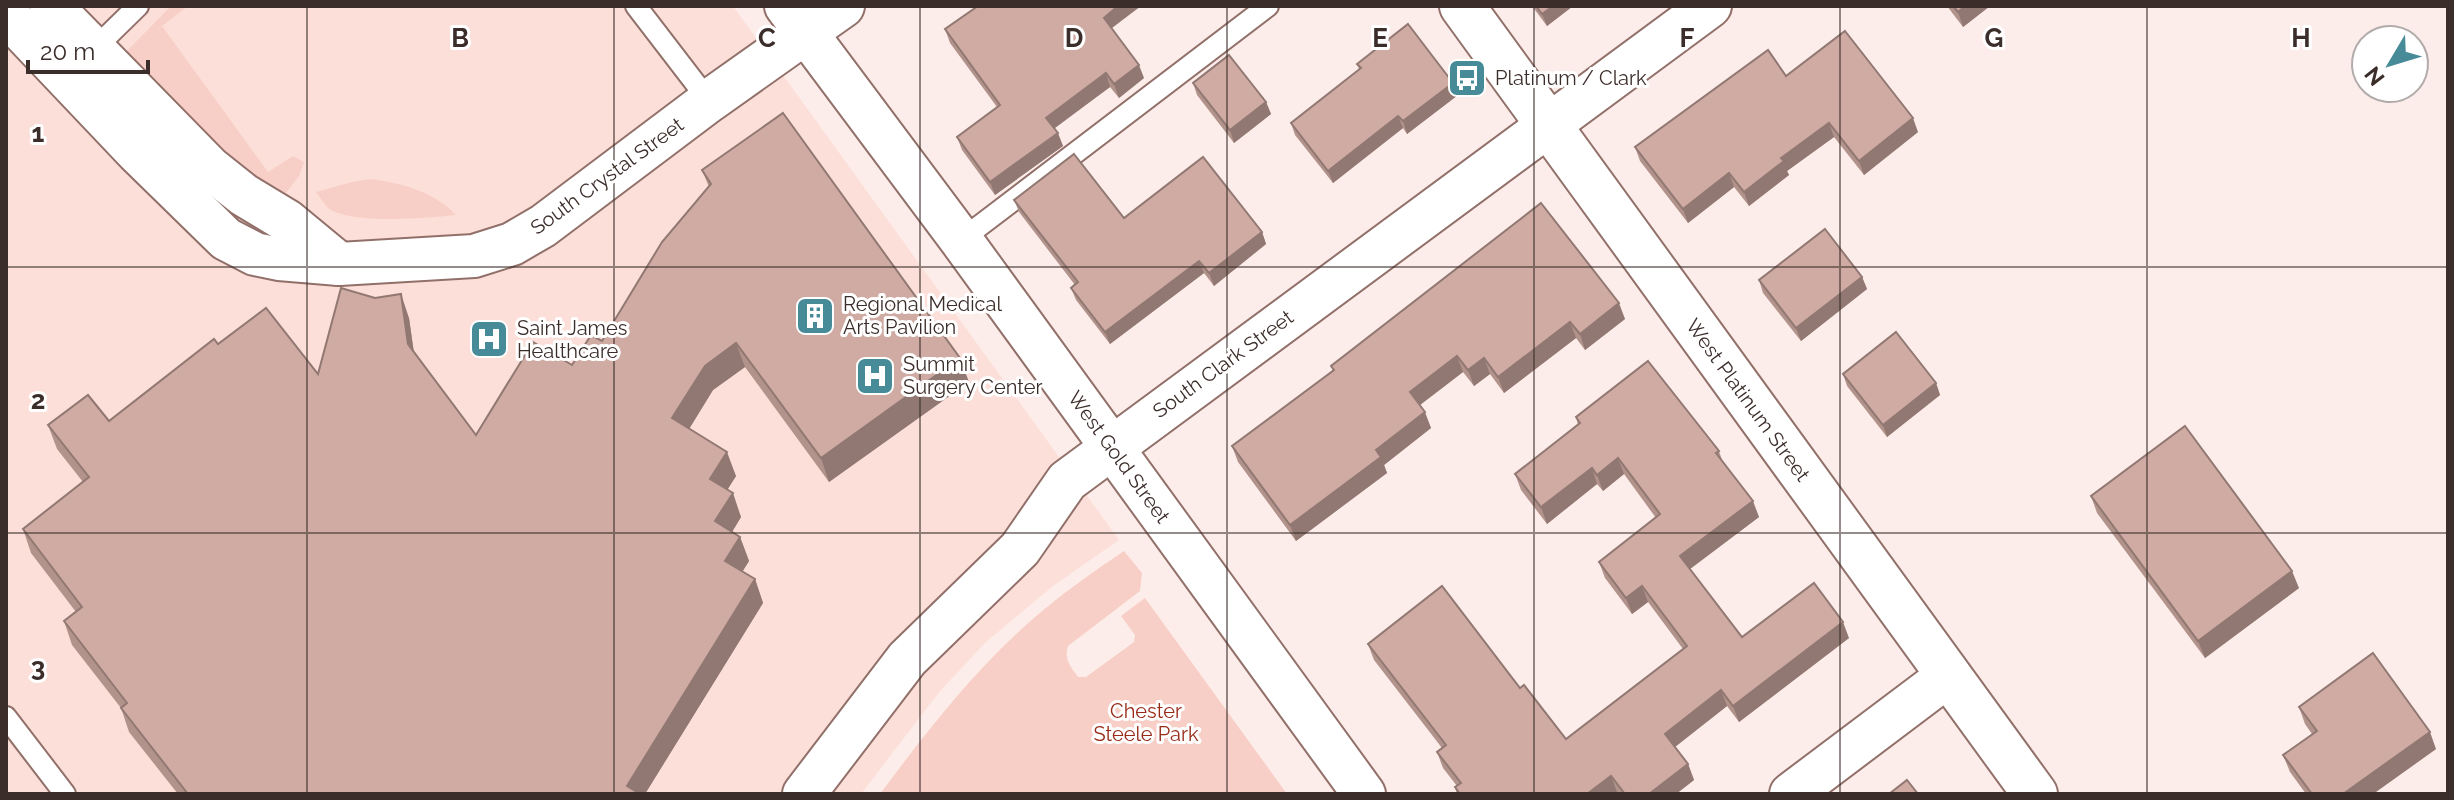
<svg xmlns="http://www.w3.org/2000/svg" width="2454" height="800" viewBox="0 0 2454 800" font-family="Raleway,sans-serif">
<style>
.built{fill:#fcdfd9}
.green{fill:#f7cfc6}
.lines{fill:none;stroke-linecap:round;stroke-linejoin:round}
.service-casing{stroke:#917069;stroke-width:24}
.minor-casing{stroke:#917069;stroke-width:46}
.tertiary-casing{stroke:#917069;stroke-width:48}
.service{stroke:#fff;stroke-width:20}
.minor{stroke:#fff;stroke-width:42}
.tertiary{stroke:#fff;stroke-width:44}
.wall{fill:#b2938c}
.shaded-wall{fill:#917872}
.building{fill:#cfaba3;stroke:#917872;stroke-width:2}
.grid{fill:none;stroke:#3b2d2a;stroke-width:2;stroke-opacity:0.55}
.labels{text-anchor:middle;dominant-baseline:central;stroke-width:6;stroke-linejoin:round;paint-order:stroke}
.poi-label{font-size:20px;fill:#3b2d2a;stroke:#fff;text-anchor:start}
.street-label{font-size:20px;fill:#3b2d2a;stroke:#fff}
.park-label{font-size:20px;fill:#982a16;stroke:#fff}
.grid-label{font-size:26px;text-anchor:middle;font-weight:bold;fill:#3b2d2a;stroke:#fff;stroke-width:6;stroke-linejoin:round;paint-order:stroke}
</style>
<rect width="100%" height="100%" fill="#fdedea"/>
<!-- built -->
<path class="built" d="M6 6H733L1119 540 1053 586 985 643 940 691 861 794H6Z"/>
<!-- green -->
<g class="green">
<path d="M171 6H188L162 26 268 172 293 156 304 162 299 176 286 193C221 162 175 103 127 51Z"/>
<path d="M371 179C401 183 435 192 456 215 427 218 352 225 328 208 324 204 320 197 316 192L352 182Z"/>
<path d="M1124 551 1142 573 1140 591 1068 646C1064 659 1070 666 1078 677H1086L1134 642 1135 635 1121 616 1145 598 1287 794H880C927 731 975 669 1035 617 1063 593 1093 572 1124 551Z"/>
</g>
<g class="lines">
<!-- service casing -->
<g class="service-casing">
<g id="service">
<path d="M636 6 709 101"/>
<path d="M91 52 138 6"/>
<path d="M961 240 1268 6"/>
<path d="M6 717 65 794"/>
</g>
</g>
<!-- minor casing -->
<g class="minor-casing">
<g id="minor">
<path d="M51 6 210 168 244 195 287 221 339 264"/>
<path d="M786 6 961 240 1364 794"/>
<path d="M6 14 137 152 226 239 255 254 279 259 339 264 474 256 512 244 543 226 709 101 843 6"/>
<path d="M804 794 907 659 1020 549 1067 481 1710 6"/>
<path d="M1791 794 1949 675"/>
</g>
</g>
<!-- tertiary casing -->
<g class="tertiary-casing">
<path id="tertiary" d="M1462 6 2035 794"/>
</g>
<!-- service -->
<use href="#service" class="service"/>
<!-- minor -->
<use href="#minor" class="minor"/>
<!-- tertiary -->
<use href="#tertiary" class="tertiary"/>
</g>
<!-- wall -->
<g class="wall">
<path d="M1532 6H1573L1547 26Z"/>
<path d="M1947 6H1990L1963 27Z"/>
<path d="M945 29 1144 78 1119 98 1110 87 1054 128 1063 146 995 195 962 150 957 137 997 107 950 43Z"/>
<path d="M1357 64 1453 83 1458 95 1407 134 1403 128 1333 183 1295 135 1291 123 1359 69Z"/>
<path d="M1786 76 1918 132 1864 175 1834 137 1787 171 1789 175 1749 206 1734 187 1688 223 1640 161 1635 147Z"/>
<path d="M1193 83 1266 102 1271 114 1234 143 1197 95Z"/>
<path d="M702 170 969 382 829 482 745 367 713 390 689 429 736 476 727 490 741 517 732 532 740 537 749 561 742 572 755 579 763 603 645 794H178L129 732 121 708 72 645 64 621 76 612 31 553 23 529 83 482 57 449 48 425 109 421 218 344 318 374 409 318 414 353 476 435 572 365 602 341 709 187Z"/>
<path d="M1014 200 1124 218 1262 232 1266 244 1214 286 1204 273 1110 344 1076 300 1071 288 1075 285 1019 212Z"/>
<path d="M1541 203 1625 319 1585 350 1576 338 1504 393 1490 374 1474 386 1463 372 1420 405 1431 428 1384 465 1387 473 1296 541 1238 462 1232 446 1333 371 1331 366Z"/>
<path d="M1862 277 1867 289 1801 341 1763 293 1759 280Z"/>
<path d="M1843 374 1936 383 1940 395 1887 437 1847 386Z"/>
<path d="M1576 417 1719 451 1723 463 1759 517 1690 569 1742 637 1849 638 1739 722 1727 706 1675 747 1688 764 1694 780 1676 794H1618L1617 792 1614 794H1457L1455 787 1457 786 1443 768 1437 752 1442 748 1374 660 1368 644 1520 688 1566 739 1683 649 1648 602 1632 614 1605 578 1599 562 1656 518 1624 474 1603 491 1597 484 1547 524 1521 490 1515 474 1578 425Z"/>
<path d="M2091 496 2299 588 2205 658 2097 513Z"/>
<path d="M2299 707 2436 749 2373 794H2306L2290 772 2283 755 2312 734 2305 724Z"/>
</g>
<!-- shaded-wall -->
<g class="shaded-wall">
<path d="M1118 6H1141L1108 31 1104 18Z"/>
<path d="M1553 6H1573L1547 26 1542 14Z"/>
<path d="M1965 6H1990L1963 27 1958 12Z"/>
<path d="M1139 65 1144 78 1119 98 1114 84Z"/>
<path d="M1106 73 1110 87 1051 131 1046 118Z"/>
<path d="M1453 83 1458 95 1407 134 1403 121Z"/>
<path d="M1266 102 1271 114 1234 143 1230 130Z"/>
<path d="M1398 116 1403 128 1333 183 1328 171Z"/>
<path d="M1913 118 1918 132 1864 175 1859 161Z"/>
<path d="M1829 123 1834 137 1787 171 1789 175 1749 206 1744 192 1781 158Z"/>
<path d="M1058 133 1063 146 995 195 990 182Z"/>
<path d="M1729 173 1734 187 1688 223 1683 209Z"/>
<path d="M1262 232 1266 244 1214 286 1209 273Z"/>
<path d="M1199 261 1204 273 1110 344 1105 332Z"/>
<path d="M1862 277 1867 289 1801 341 1796 328Z"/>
<path d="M401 294 409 318 416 368 408 344Z"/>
<path d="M1619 303 1625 319 1585 350 1580 334Z"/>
<path d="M1570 322 1576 338 1504 393 1498 377Z"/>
<path d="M736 343 745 367 713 390 681 442 672 418 705 366Z"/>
<path d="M1457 356 1463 372 1416 408 1410 392Z"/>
<path d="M960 358 969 382 829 482 821 458Z"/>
<path d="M1484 358 1490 374 1474 386 1468 370Z"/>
<path d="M1936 383 1940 395 1887 437 1883 425Z"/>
<path d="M1425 412 1431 428 1384 465 1387 473 1296 541 1290 525 1376 450Z"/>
<path d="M727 452 736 476 719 503 710 479Z"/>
<path d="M1618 458 1624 474 1603 491 1597 475Z"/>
<path d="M1592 468 1597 484 1547 524 1541 507Z"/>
<path d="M733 493 741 517 724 545 715 521Z"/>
<path d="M1753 501 1759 517 1686 572 1680 556Z"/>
<path d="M740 537 749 561 734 585 725 561Z"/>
<path d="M2292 571 2299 588 2205 658 2198 641Z"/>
<path d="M755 579 763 603 645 794H630L627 786Z"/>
<path d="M1642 586 1648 602 1632 614 1626 598Z"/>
<path d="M1843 622 1849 638 1739 722 1733 706Z"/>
<path d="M1721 690 1727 706 1671 750 1665 734Z"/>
<path d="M2430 732 2436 749 2373 794H2343Z"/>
<path d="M1688 764 1694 780 1676 794H1649Z"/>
<path d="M1611 776 1617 792 1614 794H1587Z"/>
</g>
<!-- building -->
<g class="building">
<path d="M978 6H1118L1104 18 1139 65 1114 84 1106 73 1046 118 1058 133 990 182 957 137 1000 105 945 29Z"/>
<path d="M1536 6H1553L1542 14Z"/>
<path d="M1953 6H1965L1958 12Z"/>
<path d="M1408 24 1453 83 1403 121 1398 116 1328 171 1291 123 1361 68 1357 64Z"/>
<path d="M1845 31 1913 118 1859 161 1829 123 1781 158 1784 161 1744 192 1729 173 1683 209 1635 147 1768 50 1786 76Z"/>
<path d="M1229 55 1266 102 1230 130 1193 83Z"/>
<path d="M783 113 960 358 821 458 736 343 705 366 672 418 727 452 710 479 733 493 715 521 740 537 725 561 755 579 627 786 640 794H188L121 708 127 703 64 621 82 607 23 529 89 477 48 425 88 395 109 421 214 339 218 344 266 308 318 374 341 288 375 298 401 294 408 344 476 435 533 342 572 365 591 335 602 341 662 242 711 184 702 170Z"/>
<path d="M1074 154 1124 218 1203 157 1262 232 1209 273 1199 261 1105 332 1071 288 1078 282 1014 200Z"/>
<path d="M1541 203 1619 303 1580 334 1570 322 1498 377 1484 358 1468 370 1457 356 1410 392 1425 412 1376 450 1381 457 1290 525 1232 446 1334 370 1331 366Z"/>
<path d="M1825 229 1862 277 1796 328 1759 280Z"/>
<path d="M1896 332 1936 383 1883 425 1843 374Z"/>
<path d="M1648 361 1719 451 1716 453 1753 501 1680 556 1742 637 1814 583 1843 622 1733 706 1721 690 1665 734 1688 764 1649 794H1625L1611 776 1587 794H1460L1455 787 1461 783 1437 752 1446 745 1368 644 1442 586 1520 688 1524 685 1566 739 1687 646 1642 586 1626 598 1599 562 1660 514 1618 458 1597 475 1592 468 1541 507 1515 474 1580 423 1576 417Z"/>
<path d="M2185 426 2292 571 2198 641 2091 496Z"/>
<path d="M2373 653 2430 732 2343 794H2312L2283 755 2317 731 2299 707Z"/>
<path d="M1907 780 1918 794H1889Z"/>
</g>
<!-- grid -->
<path class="grid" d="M307 6V794M614 6V794M920 6V794M1227 6V794M1534 6V794M1840 6V794M2147 6V794M6 267H2448M6 533H2448"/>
<!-- icons -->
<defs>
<g id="bus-square" transform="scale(2)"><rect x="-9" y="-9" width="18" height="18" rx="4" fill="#478b99" stroke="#fff"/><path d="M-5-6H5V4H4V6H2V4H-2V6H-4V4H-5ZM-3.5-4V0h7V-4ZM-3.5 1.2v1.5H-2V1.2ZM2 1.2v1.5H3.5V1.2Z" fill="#fff"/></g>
<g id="building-square" transform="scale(2)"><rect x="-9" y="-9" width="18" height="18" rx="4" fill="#478b99" stroke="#fff"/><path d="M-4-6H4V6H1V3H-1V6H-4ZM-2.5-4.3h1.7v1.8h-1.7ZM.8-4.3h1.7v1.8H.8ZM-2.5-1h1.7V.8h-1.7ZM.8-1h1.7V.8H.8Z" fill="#fff"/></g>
<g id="hospital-square" transform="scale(2)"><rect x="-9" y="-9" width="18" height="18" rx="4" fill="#478b99" stroke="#fff"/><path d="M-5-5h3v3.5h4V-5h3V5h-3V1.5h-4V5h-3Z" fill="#fff"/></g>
</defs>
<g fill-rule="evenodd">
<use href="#bus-square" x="1467" y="78"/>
<use href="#building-square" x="815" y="316"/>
<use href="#hospital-square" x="489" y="339"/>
<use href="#hospital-square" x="875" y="376"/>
</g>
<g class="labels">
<!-- poi labels -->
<g class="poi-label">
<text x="1495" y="78">Platinum / Clark</text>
<text x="843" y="304">Regional Medical<tspan x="843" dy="23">Arts Pavilion</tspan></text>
<text x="517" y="328">Saint James<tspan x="517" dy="23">Healthcare</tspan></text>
<text x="903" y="364">Summit<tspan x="903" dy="23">Surgery Center</tspan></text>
</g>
<!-- street labels -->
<g class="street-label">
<text transform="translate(607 176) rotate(-36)">South Crystal Street</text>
<text transform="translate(1223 364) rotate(-36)">South Clark Street</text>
<text transform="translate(1748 400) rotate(54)">West Platinum Street</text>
<text transform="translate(1119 457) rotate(54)">West Gold Street</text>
</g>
<!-- park labels -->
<g class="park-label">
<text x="1146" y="711">Chester<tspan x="1146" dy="23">Steele Park</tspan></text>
</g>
</g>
<g class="grid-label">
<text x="460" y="47">B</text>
<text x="767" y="47">C</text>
<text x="1074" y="47">D</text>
<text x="1380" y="47">E</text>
<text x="1687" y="47">F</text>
<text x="1994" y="47">G</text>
<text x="2301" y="47">H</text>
<text x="38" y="142">1</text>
<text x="38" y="409">2</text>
<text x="38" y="676">3</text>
</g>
<!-- border -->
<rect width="2454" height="800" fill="none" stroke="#3b2d2a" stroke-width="16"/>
<!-- north arrow -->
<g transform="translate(2390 64) rotate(232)"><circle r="38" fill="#ffffff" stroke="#b1abaa" stroke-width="2"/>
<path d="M0-6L14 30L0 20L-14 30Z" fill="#478b99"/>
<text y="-12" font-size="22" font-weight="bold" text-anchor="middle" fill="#3b2d2a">N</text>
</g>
<!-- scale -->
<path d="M28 60v12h120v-12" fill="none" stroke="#3b2d2a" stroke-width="4"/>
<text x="40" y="60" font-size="24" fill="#3b2d2a" stroke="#ffffff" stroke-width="6" paint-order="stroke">20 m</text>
</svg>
